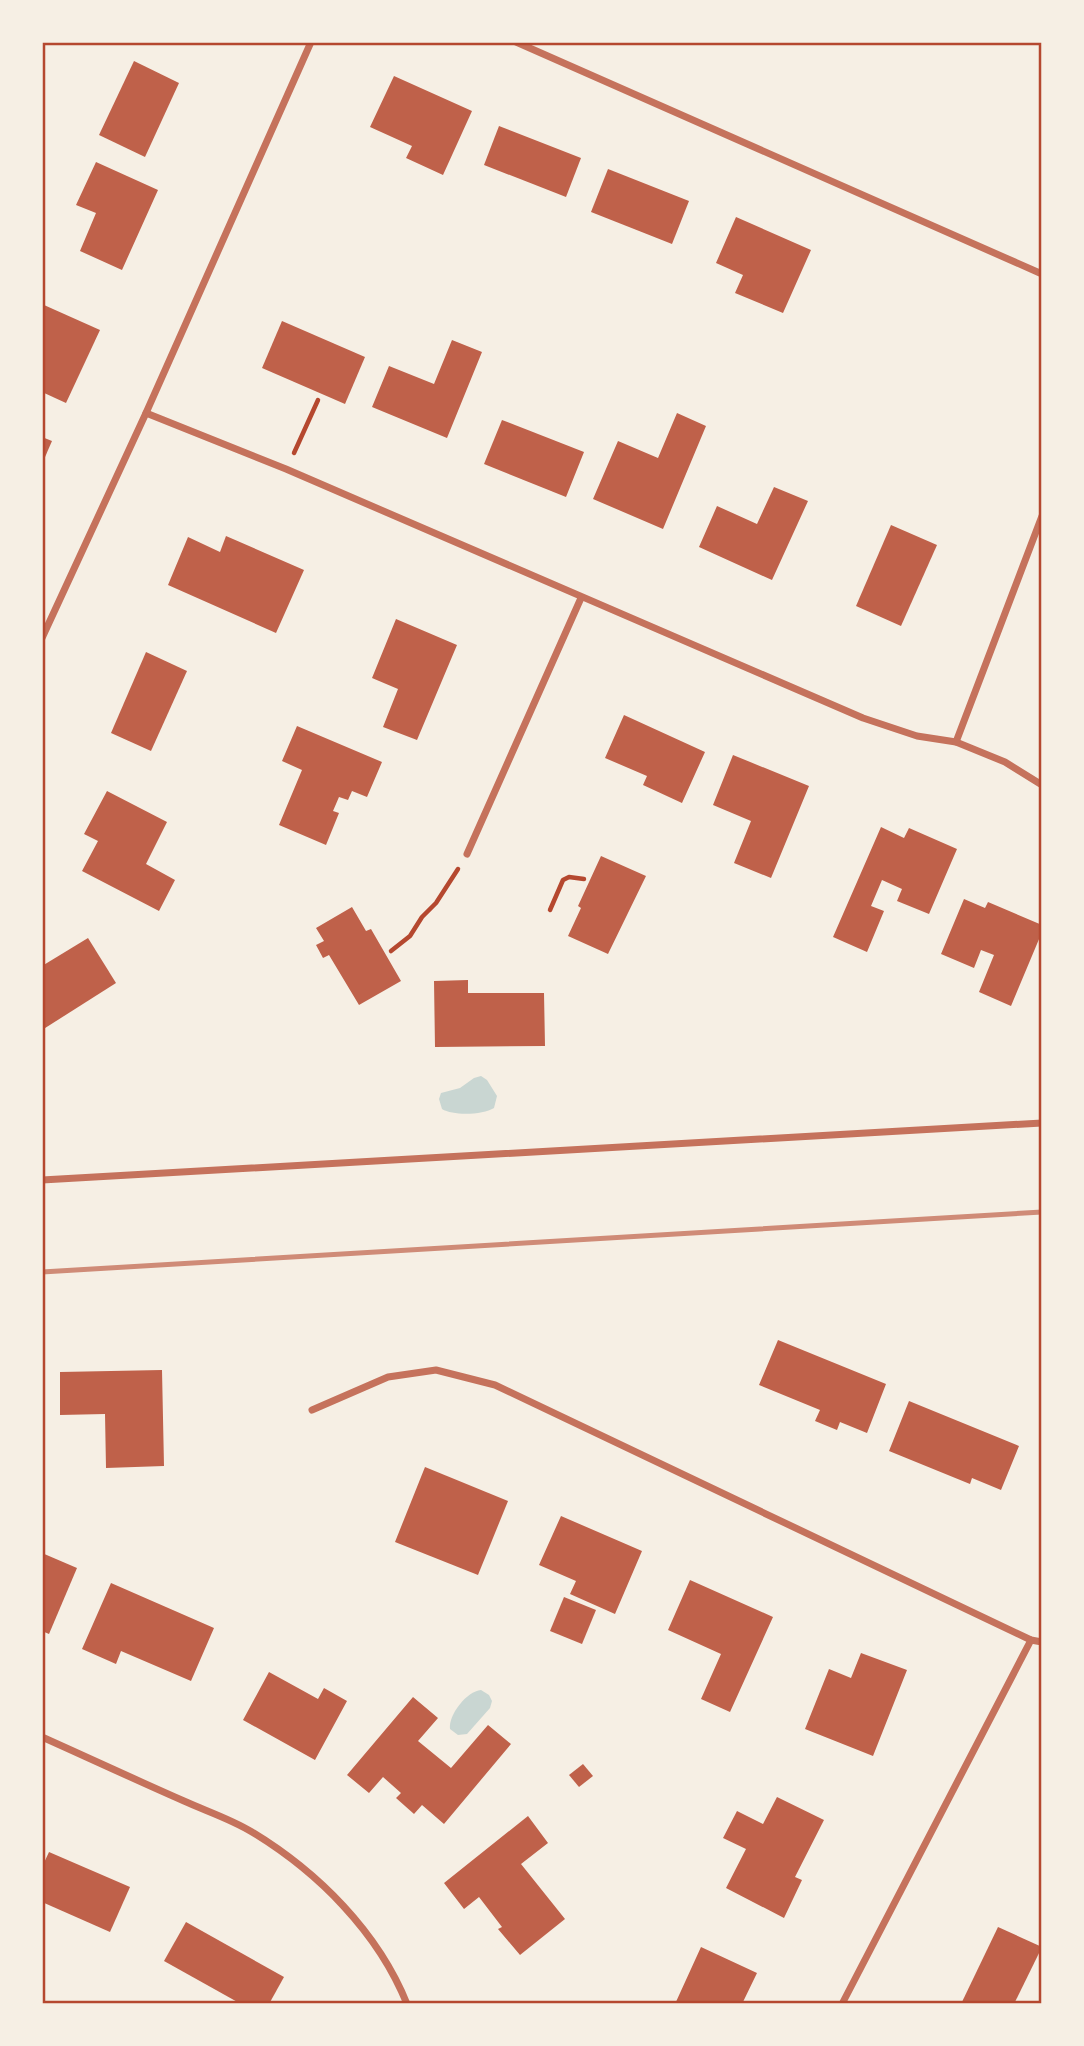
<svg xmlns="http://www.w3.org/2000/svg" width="1084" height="2046" viewBox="0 0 1084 2046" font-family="'Zilla Slab',serif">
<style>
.water{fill:#c9d6d2}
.building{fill:#bf614a}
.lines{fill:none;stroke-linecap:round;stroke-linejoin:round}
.path{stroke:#b5482f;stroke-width:4.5}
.minor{stroke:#c5725c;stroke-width:7}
.rail{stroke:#cf8b77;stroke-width:5}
.neatline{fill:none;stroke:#b5482f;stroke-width:2.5}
</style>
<rect width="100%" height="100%" fill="#f6efe4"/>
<!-- water -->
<g class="water">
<path d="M481 1076 487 1080 497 1096 494 1108C483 1115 453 1116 442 1109L439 1099 441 1093 460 1088 474 1078Z"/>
<path d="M481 1690 489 1695 492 1701 490 1708 467 1734 458 1735 450 1729C448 1715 467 1691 481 1690Z"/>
</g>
<!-- building -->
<g class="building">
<path d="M134 61 179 83 145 157 99 135Z"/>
<path d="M394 76 472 111 443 175 406 158 412 146 370 127Z"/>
<path d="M499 126 581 158 566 197 484 165Z"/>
<path d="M96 162 158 190 122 270 80 251 96 213 76 205Z"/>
<path d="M608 169 689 201 672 244 591 212Z"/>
<path d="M736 217 811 250 783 313 735 293 743 275 716 263Z"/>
<path d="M44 305 100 330 66 403 42 392V309Z"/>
<path d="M282 321 365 357 345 404 262 368Z"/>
<path d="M452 340 482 352 447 438 372 407 389 366 434 384Z"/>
<path d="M677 413 706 426 663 529 593 499 618 441 658 458Z"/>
<path d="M502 420 584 452 566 497 484 464Z"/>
<path d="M42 437 52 441 42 464Z"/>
<path d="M774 487 808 501 772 580 699 547 717 506 757 524Z"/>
<path d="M891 525 937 545 901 626 856 606Z"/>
<path d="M226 536 304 570 276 633 168 585 188 537 220 552Z"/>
<path d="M396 619 457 645 417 740 383 727 398 689 372 678Z"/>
<path d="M146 652 187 671 151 751 111 733Z"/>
<path d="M624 715 705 752 682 803 643 785 647 776 605 758Z"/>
<path d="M297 726 382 762 367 797 352 791 348 800 339 797 333 811 339 813 326 845 279 825 302 770 282 761Z"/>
<path d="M733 755 809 786 771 878 734 863 751 821 713 805Z"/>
<path d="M107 791 167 822 146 864 175 880 159 911 82 871 98 841 84 834Z"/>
<path d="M881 827 904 838 909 828 957 849 929 914 897 901 902 889 882 880 871 906 884 911 867 952 833 937Z"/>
<path d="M601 856 646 876 608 954 568 936 581 908 578 906Z"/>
<path d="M964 899 985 908 988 902 1042 925V932L1011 1006 979 992 994 955 981 950 974 968 941 954Z"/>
<path d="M352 907 366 931 371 929 401 981 359 1005 329 955 323 958 316 945 324 941 316 928Z"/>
<path d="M88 938 116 983 42 1030V966Z"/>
<path d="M468 980V993H544L545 1046 435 1047 434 981Z"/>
<path d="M778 1340 886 1384 867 1433 840 1422 837 1430 815 1421 820 1410 759 1385Z"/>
<path d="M162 1370 164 1466 106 1468 105 1414 60 1415V1372Z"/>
<path d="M909 1401 1019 1446 1001 1490 972 1478 970 1484 889 1451Z"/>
<path d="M425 1467 508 1501 478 1575 395 1542Z"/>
<path d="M561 1516 642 1551 615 1614 570 1594 576 1581 539 1565Z"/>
<path d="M42 1553 77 1568 49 1634 42 1631Z"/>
<path d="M690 1580 773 1617 730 1712 701 1699 721 1654 668 1630Z"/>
<path d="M111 1583 214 1628 191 1681 121 1651 116 1664 82 1649Z"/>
<path d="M564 1597 596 1610 582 1644 550 1631Z"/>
<path d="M861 1653 907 1670 873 1756 805 1729 829 1669 851 1678Z"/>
<path d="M269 1672 318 1699 324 1688 347 1701 315 1760 243 1720Z"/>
<path d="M413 1697 438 1718 418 1741 451 1768 488 1725 511 1744 444 1824 422 1805 414 1814 396 1798 401 1793 383 1777 369 1793 347 1775Z"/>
<path d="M583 1764 593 1776 579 1787 569 1775Z"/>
<path d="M777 1797 824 1820 795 1877 802 1880 784 1918 726 1888 746 1849 723 1838 737 1811 763 1824Z"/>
<path d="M528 1816 548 1843 521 1864 565 1919 520 1955 498 1929 502 1927 479 1897 464 1909 444 1883Z"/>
<path d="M49 1852 130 1887 110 1932 42 1902V1867Z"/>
<path d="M186 1922 284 1977 269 2004H241L164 1961Z"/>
<path d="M998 1927 1042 1947 1014 2004H961Z"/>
<path d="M701 1947 757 1973 742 2004 729 2001 727 2004H675Z"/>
</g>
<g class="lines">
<!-- path -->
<g class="path">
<path d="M294 453 318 400"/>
<path d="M550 910 563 880 569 877 584 879"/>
<path d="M391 951 410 936 422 917 436 903 458 869"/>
</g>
<!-- minor -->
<g class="minor">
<path d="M516 42 1042 274"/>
<path d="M146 413 286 469 863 718 917 736 956 742 1005 762 1042 785"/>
<path d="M42 638 146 413 311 42"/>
<path d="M956 742 1042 516"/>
<path d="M467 854 581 598"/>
<path d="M42 1180 1042 1123"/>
<path d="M312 1410 388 1377 436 1370 495 1385 1031 1640 1042 1642"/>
<path d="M42 1737C89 1758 136 1780 184 1801 206 1811 231 1819 252 1832 318 1872 378 1932 407 2004"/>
<path d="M842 2004 1031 1640"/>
</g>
<!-- rail -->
<path class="rail" d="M42 1272 1042 1212"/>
</g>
<!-- border -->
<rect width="1084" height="2046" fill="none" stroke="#f6efe4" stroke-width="88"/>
<rect x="44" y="44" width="996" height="1958" class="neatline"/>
</svg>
